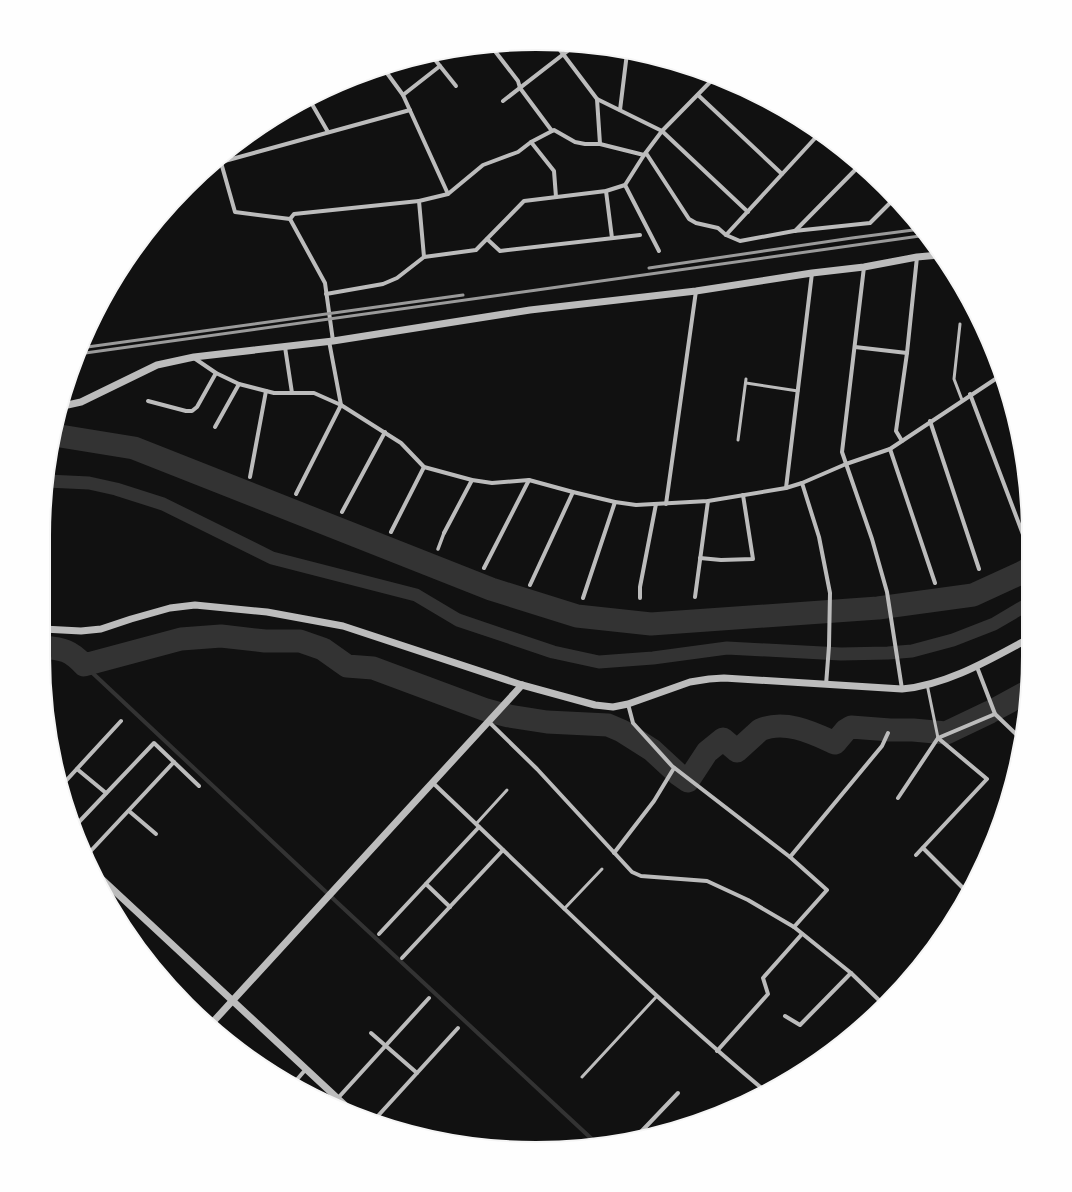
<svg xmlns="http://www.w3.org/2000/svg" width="1072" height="1192" viewBox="0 0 1072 1192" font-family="'Sofia Sans Condensed',sans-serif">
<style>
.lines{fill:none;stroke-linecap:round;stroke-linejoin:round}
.stream{stroke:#333;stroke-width:4}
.canal{stroke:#333;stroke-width:13}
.river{stroke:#333;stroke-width:23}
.service{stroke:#bcbcbc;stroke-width:3}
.pedestrian{stroke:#bcbcbc;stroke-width:3.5}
.minor{stroke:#bcbcbc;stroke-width:4}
.tertiary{stroke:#bcbcbc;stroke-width:7}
.rail{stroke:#9a9a9a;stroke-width:3}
.rim{fill:none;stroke:#f5f5f5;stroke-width:2}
</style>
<rect width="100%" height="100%" fill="#111"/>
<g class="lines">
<!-- stream -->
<path class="stream" d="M84 665 341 906 594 1141"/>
<!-- canal -->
<path class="canal" d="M47 481 89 483 116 489 163 504 272 558 416 595 458 620 553 652 599 662 653 658 727 648 841 654 888 653 912 651 953 640 994 624 1028 604"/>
<!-- river -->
<g class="river">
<path d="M54 435 134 448 491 589 577 616 651 624 878 608 973 595 1023 572 1028 569"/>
<path d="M43 647C63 649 70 650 84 665L181 639 221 636 265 641H300L323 649 347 666 373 668 486 710 509 716 547 722 608 725 622 731 652 750 678 774 688 781 707 752 723 739 737 751 760 730C785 719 813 733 835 743L846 730 851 727 890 730H913L946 733 990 712 1027 692"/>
</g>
<!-- service -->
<g class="service">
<path d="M960 324 954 379 962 400"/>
<path d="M746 383 798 391"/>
<path d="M738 440 746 379"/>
<path d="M927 684 938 738"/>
<path d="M476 824 507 790"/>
<path d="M564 909 602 869"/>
<path d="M582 1077 657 996"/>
</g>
<!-- pedestrian -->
<path class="pedestrian" d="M438 549 444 533"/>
<!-- minor -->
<g class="minor">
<path d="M491 46 518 81 520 88 552 131"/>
<path d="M557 46 597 99 662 131 748 212"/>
<path d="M432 56 456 86"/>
<path d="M384 69 403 95 448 194"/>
<path d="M403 95 440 66"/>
<path d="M698 95 782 174"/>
<path d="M309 99 328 132"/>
<path d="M597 99 600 144"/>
<path d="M503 101 574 46"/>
<path d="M620 110 627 53"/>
<path d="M531 142 554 171 556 197"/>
<path d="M646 153 689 219 696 223 718 228 726 235 740 241 794 231 870 223 893 200"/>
<path d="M220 159 235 212 290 219 325 283 333 341"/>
<path d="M221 162 410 110"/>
<path d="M625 185 659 251"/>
<path d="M606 191 612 238"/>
<path d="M290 219 294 214 419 201"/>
<path d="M795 231 860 165"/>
<path d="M726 235 818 135"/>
<path d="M487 239 500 251 640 235"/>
<path d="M424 257 419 201 448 194 483 165 518 152 531 142 554 130 575 142 585 144H600L644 155"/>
<path d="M864 267 842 452 872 539 887 592 902 689"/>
<path d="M326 294 383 284 397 278 424 257 476 250 524 201 606 191 625 185 644 155 662 131 714 78"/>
<path d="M285 347 292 393"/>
<path d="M855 347 907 353"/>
<path d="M194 358 216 373 239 384 274 393H314L341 405 401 443 424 467 472 480 492 483 529 480 573 492 615 502 636 505 708 501 786 488 802 483 846 464 890 449 1000 376"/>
<path d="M970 394 1027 545"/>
<path d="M148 401 186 411H192L197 407 216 373"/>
<path d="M930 421 979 569"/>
<path d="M215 427 239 384"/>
<path d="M902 441 896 431 907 353 917 257"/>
<path d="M890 449 935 583"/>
<path d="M250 477 266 391"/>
<path d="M802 483 819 537 830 593 829 646 826 685"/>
<path d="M786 488 812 273"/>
<path d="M296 494 341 405 329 341"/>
<path d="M666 504 696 291"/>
<path d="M342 512 385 432"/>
<path d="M391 532 424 467"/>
<path d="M444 533 472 480"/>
<path d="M700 558 721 560 753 559 743 495"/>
<path d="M484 568 529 480"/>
<path d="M530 585 573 492"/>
<path d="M695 597 708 501"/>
<path d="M583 598 615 502"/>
<path d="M640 598V587L656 504"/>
<path d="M977 667 995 714 1020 738"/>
<path d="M628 704 633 723 672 766 790 857 827 890 794 927"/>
<path d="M488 721 537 769 632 872 641 876 707 881 748 900 794 927 851 973 883 1004"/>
<path d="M77 769 106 793"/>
<path d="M433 783C543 887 649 994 765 1091"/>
<path d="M63 784 121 721"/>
<path d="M898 798 938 738 995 714"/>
<path d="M129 811 156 834"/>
<path d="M77 824 154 743 199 786"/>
<path d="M923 848 967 892"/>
<path d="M614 853 654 801 674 768"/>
<path d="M87 855 174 762"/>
<path d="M916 855 987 779 938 738"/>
<path d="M790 857 882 746 888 733"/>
<path d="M426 884 450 907"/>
<path d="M379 934 479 827"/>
<path d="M402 958 503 850"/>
<path d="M785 1016 800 1025 851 973"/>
<path d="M371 1033 417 1073"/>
<path d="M717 1051 768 994 763 978 802 934"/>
<path d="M294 1083 306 1069"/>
<path d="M338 1098 429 998"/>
<path d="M376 1118 458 1028"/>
<path d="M637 1136 678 1093"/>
</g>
<!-- tertiary -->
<g class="tertiary">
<path d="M63 406 81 402 157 365 194 357 333 341 530 310 696 291 812 273 864 267 917 257 939 255"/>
<path d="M43 629 81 631 101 629 131 619 170 608 195 605 267 612 343 626 522 685 595 705 613 707 628 704 690 682 709 679 724 678 902 689C947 685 989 660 1028 639"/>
<path d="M92 870 349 1109"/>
<path d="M212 1023 522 685"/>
</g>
<!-- rail -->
<g class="rail">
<path d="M649 268 852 238 921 229"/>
<path d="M80 348 463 295"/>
<path d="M78 354C361 317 644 273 927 235"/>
</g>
</g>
<!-- crop -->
<path d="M0 0H1072V1192H0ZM536 50H536A486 486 0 0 1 1022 536V656A486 486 0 0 1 536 1142H536A486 486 0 0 1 50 656V536A486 486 0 0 1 536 50Z" fill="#fefefe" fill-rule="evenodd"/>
<path class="rim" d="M536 50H536A486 486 0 0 1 1022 536V656A486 486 0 0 1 536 1142H536A486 486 0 0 1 50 656V536A486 486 0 0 1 536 50Z"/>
</svg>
